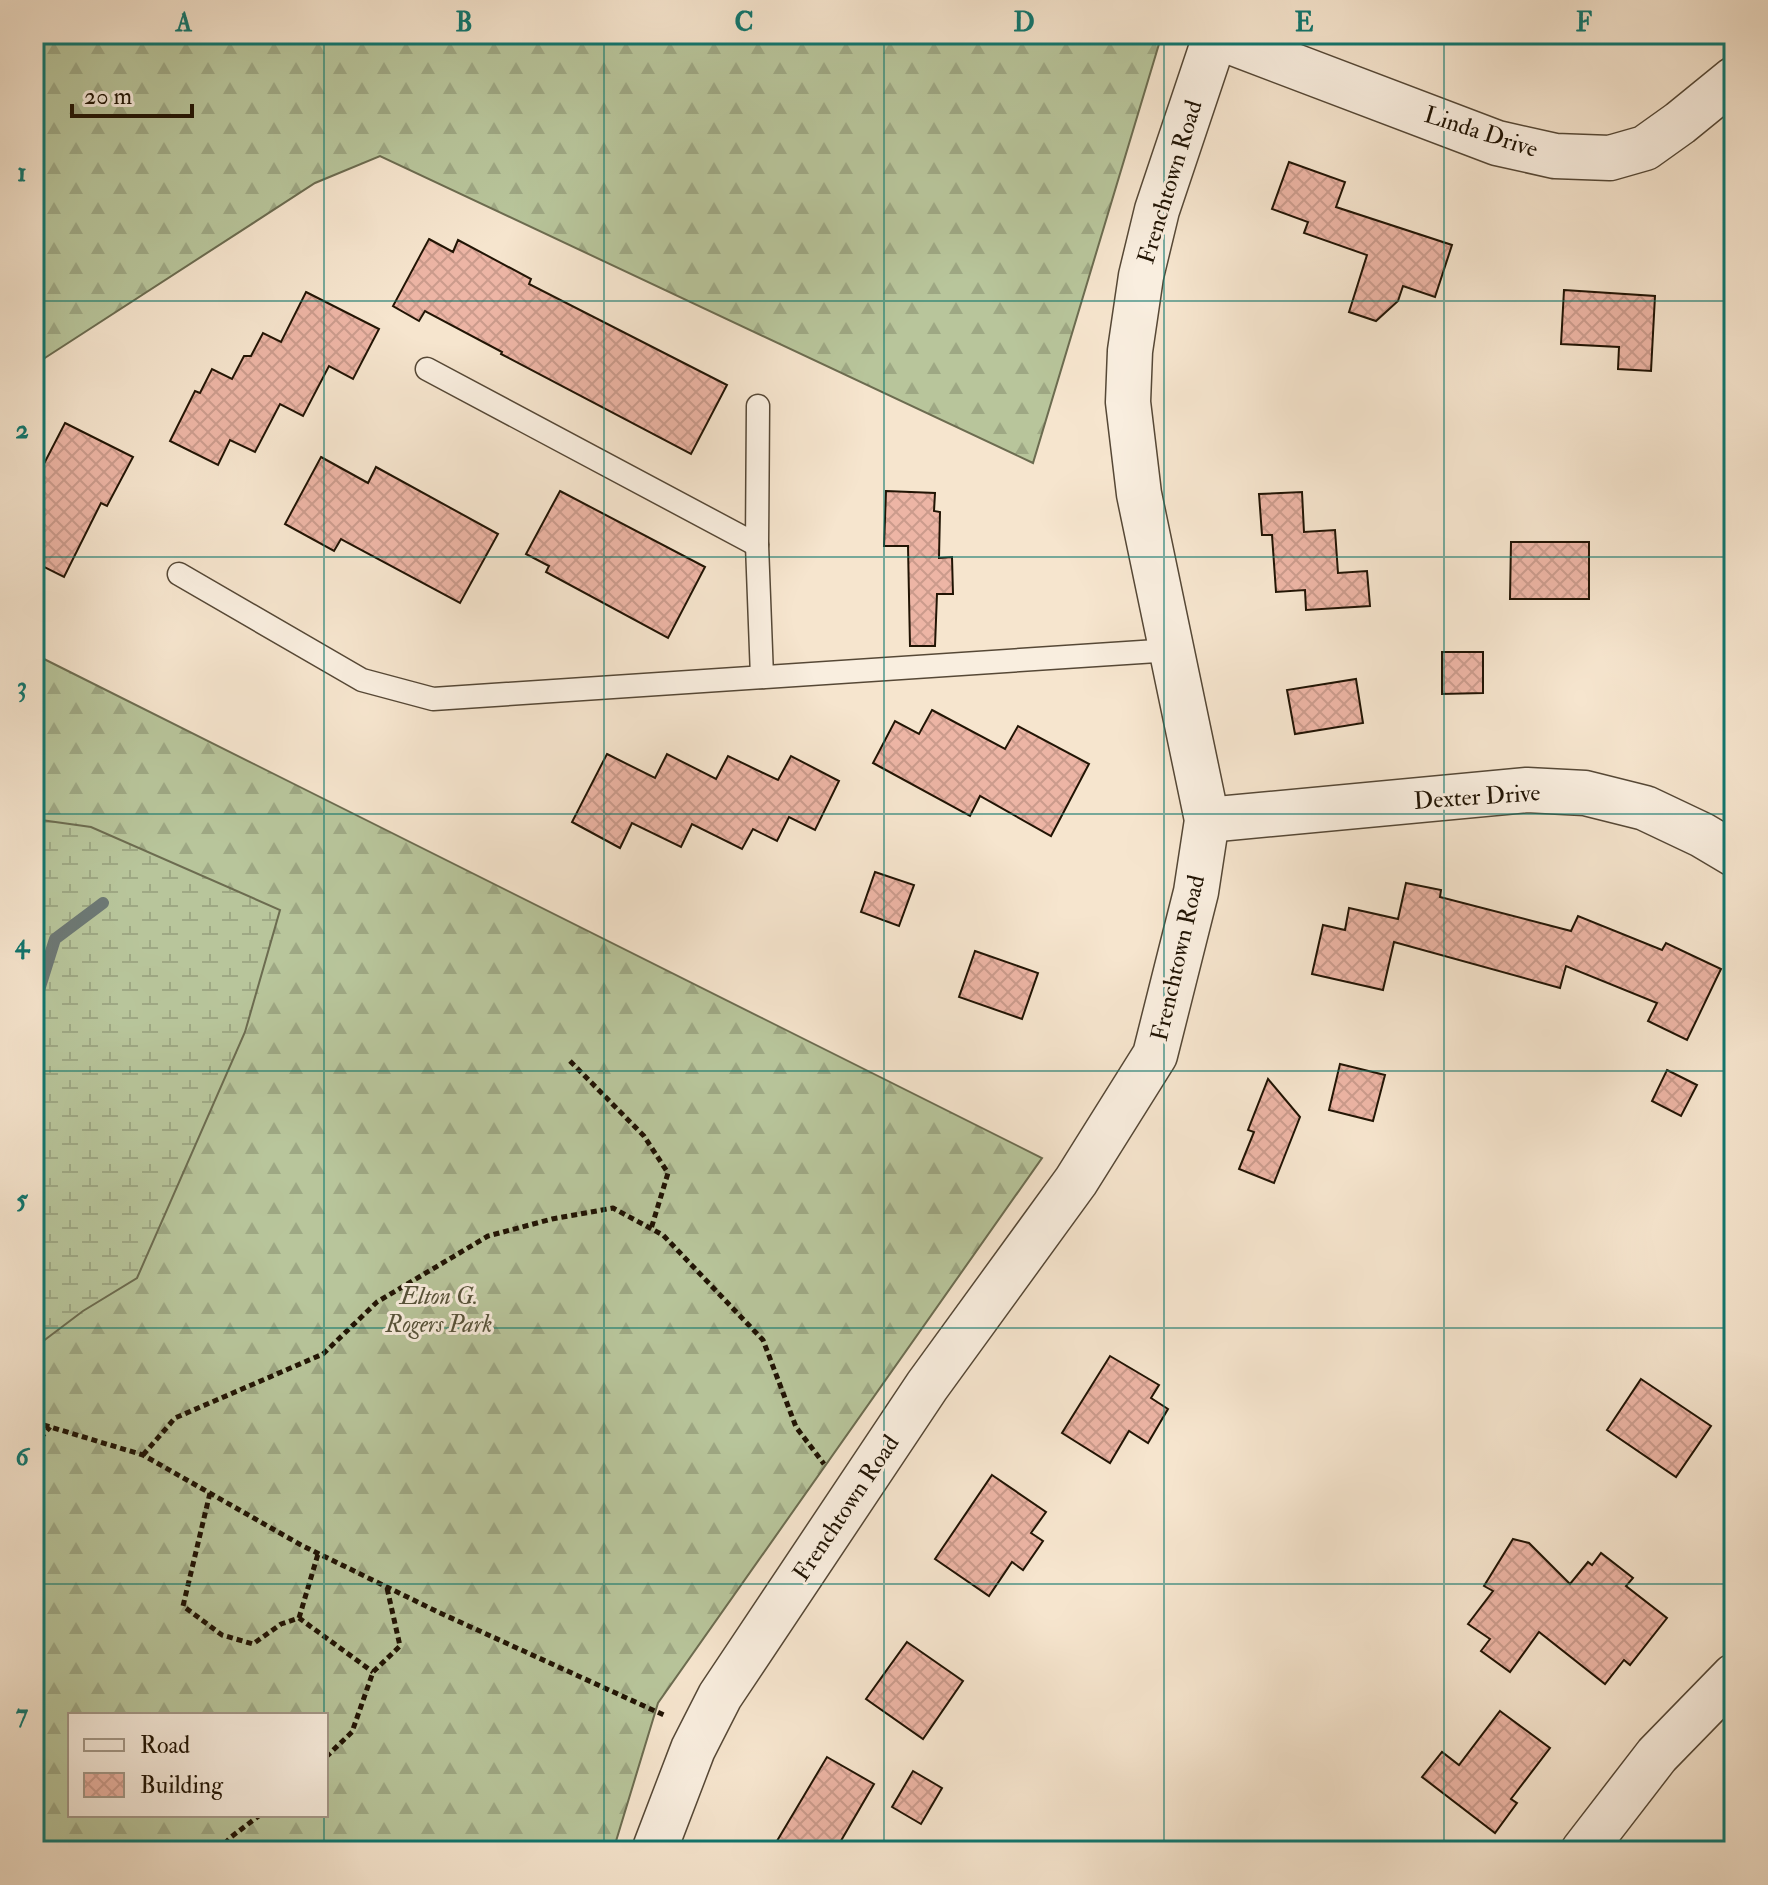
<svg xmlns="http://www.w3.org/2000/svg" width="1768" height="1885" viewBox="0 0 1768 1885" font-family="'IM FELL Double Pica',serif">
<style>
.forest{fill:url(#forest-firs);stroke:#6c6c50;stroke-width:2;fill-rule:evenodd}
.wetland{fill:url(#wetland-marsh);stroke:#6c6c50;stroke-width:2}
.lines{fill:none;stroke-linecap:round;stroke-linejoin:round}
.stream{stroke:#6d7975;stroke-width:12}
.building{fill:url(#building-cross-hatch);stroke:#211404;stroke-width:2}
.service-casing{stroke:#564836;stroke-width:25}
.minor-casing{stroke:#564836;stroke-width:47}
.path{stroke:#211404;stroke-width:5;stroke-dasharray:6 4;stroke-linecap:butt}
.service{stroke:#f9eedf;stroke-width:22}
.minor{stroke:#f9eedf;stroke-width:44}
.grid{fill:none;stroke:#0f766e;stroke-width:2;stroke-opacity:0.55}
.labels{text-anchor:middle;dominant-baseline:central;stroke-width:6;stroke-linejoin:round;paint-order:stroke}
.street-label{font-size:24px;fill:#211404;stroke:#f9eedf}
.park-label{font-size:24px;font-style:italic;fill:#565239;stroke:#f9eedf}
.neatline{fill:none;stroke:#0f766e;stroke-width:3}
.grid-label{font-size:26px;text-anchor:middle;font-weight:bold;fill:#0f766e}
</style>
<defs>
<pattern id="forest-firs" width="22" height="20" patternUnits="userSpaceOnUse" patternTransform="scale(2)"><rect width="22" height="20" fill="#b8c59b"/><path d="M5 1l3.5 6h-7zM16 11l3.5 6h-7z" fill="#9ea884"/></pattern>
<pattern id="wetland-marsh" width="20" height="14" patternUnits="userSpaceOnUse" patternTransform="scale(2)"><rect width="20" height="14" fill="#b8c59b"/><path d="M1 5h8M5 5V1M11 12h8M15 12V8" fill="none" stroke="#9ea884"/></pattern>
<pattern id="building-cross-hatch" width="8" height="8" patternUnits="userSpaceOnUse" patternTransform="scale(2)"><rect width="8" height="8" fill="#edb5a5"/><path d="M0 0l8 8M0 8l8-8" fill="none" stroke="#cb9b8c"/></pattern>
</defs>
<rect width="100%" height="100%" fill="#f6e5ce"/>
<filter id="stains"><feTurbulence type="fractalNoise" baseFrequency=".0025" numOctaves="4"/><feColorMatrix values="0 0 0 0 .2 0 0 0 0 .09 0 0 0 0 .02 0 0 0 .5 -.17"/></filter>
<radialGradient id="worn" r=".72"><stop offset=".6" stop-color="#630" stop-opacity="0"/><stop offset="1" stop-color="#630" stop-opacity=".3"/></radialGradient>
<!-- forest -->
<g class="forest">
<path d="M34 34H1162L1033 463 380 156 315 183 34 365Z"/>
<path d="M34 654 1042 1158 658 1703 613 1851H34ZM70 1715H326V1815H70Z"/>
</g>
<!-- wetland -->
<path class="wetland" d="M34 819 91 827 280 910 245 1032 137 1278 83 1311 34 1348Z"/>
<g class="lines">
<!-- stream -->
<path class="stream" d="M34 1006 55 939 103 903"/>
</g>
<!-- building -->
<g class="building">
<path d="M1289 162 1345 182 1336 207 1452 245 1435 297 1403 286 1398 301 1376 321 1349 312 1367 255 1304 233 1308 222 1272 209Z"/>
<path d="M429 239 453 252 458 240 531 279 529 284 727 385 691 454 501 354 502 352 425 311 419 321 393 306Z"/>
<path d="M1564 290 1655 296 1651 371 1618 369 1619 347 1561 344Z"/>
<path d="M306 292 379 329 353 379 329 366 303 416 280 404 255 452 230 440 218 465 170 441 195 391 200 393 212 369 232 379 244 356H251L263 333 281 342Z"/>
<path d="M65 423 133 457 107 506 101 503 64 577 34 562V483Z"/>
<path d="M321 457 368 483 376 467 498 534 460 603 341 539 334 551 285 524Z"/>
<path d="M560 491 705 567 668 638 546 572 549 566 526 554Z"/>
<path d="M886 491 935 493 934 511 940 512 939 558 952 557 953 594H937L935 646H910L908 546H884Z"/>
<path d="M1302 492 1304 532 1335 530 1338 573 1367 571 1370 606 1306 610 1305 590 1276 592 1272 535H1262L1259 494Z"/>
<path d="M1511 542H1589V599H1510Z"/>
<path d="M1442 652H1483V693L1442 694Z"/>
<path d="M1356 679 1363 723 1295 734 1287 690Z"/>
<path d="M932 710 1005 749 1018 726 1089 764 1051 836 980 796 970 816 873 763 895 721 919 734Z"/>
<path d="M607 754 655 778 667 754 716 779 728 756 778 780 791 756 839 781 815 830 789 817 777 841 753 829 742 849 692 824 681 847 632 823 620 848 572 822Z"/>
<path d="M875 872 914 885 899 926 861 912Z"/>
<path d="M1406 883 1441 890 1440 897 1571 931 1578 916 1662 950 1666 943 1721 969 1687 1040 1648 1021 1657 1003 1566 966 1560 988 1394 942 1383 990 1312 974 1323 925 1345 930 1349 908 1398 919Z"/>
<path d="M975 951 1038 973 1022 1019 959 997Z"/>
<path d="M1340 1064 1385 1075 1373 1121 1329 1110Z"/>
<path d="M1667 1070 1697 1085 1681 1116 1652 1101Z"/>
<path d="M1268 1079 1300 1117 1274 1183 1239 1169 1254 1132 1248 1130Z"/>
<path d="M1110 1356 1159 1385 1151 1398 1168 1409 1148 1443 1129 1431 1110 1463 1062 1433Z"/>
<path d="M1641 1379 1711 1426 1676 1477 1607 1430Z"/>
<path d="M992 1475 1046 1512 1031 1533 1043 1541 1023 1570 1012 1562 989 1596 935 1559Z"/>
<path d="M1513 1539 1529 1543 1570 1584 1588 1562 1592 1565 1601 1553 1633 1578 1626 1586 1667 1618 1630 1665 1624 1660 1605 1684 1539 1632 1510 1672 1481 1651 1490 1639 1468 1624 1493 1591 1484 1586Z"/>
<path d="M907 1642 963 1681 923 1739 866 1699Z"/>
<path d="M1500 1711 1550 1748 1511 1799 1517 1803 1495 1833 1422 1777 1442 1752 1459 1765Z"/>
<path d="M827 1757 874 1784 835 1851H771Z"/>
<path d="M913 1771 942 1788 921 1824 892 1807Z"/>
</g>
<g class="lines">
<!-- service casing -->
<g class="service-casing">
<g id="service">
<path d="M427 369 757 545"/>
<path d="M758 406 757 545 762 677"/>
<path d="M179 574 362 680 433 699 1172 650"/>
</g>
</g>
<!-- minor casing -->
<g class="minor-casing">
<g id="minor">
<path d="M1215 36 1497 143 1555 156 1610 158 1645 148 1680 123 1734 79"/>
<path d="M1207 820 1527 790 1585 793 1645 808 1702 835 1734 854"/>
<path d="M654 1851 693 1749 720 1696 927 1386 1076 1181 1155 1055 1196 892 1207 820 1139 494 1128 402 1130 351 1141 276 1157 210 1216 34"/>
<path d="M1583 1851 1657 1755 1734 1676"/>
</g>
</g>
<!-- path -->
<g class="path">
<path d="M570 1061 644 1136 668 1173 651 1229"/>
<path d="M34 1422 143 1455 301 1545 438 1612 666 1716"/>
<path d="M34 1446 50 1427"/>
<path d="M143 1455 175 1418 323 1354 377 1302 488 1236 552 1219 613 1208 663 1235 763 1340 796 1427 824 1464"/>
<path d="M210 1493 183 1606 222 1635 253 1644 281 1624 299 1618 373 1672"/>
<path d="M299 1618 318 1554"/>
<path d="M326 1757 352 1732 373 1672 400 1646 387 1588"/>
<path d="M218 1851 231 1837 260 1815"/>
</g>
<!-- service -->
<use href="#service" class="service"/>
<!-- minor -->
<use href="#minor" class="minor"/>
</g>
<!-- grid -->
<path class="grid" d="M324 34V1715M604 34V1851M884 34V1851M1164 34V1851M1444 34V1851M34 301H1734M34 557H1734M34 814H1734M34 1071H1734M34 1328H1734M34 1584H1734M324 1815V1851"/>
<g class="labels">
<!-- street labels -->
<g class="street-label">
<text transform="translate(1481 132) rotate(18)">Linda Drive</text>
<text transform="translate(1170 182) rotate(-73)">Frenchtown Road</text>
<text transform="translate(1477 797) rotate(-4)">Dexter Drive</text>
<text transform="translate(1178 958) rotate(-77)">Frenchtown Road</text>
<text transform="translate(846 1508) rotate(-56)">Frenchtown Road</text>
</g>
<!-- park labels -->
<g class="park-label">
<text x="439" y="1296">Elton G.<tspan x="439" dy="28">Rogers Park</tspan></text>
</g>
</g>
<!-- margin -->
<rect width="1768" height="1885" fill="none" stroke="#f6e5ce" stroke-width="88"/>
<!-- legend -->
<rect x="68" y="1713" width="260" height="104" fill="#f9eedf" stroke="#a39787" stroke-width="2"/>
<rect x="84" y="1739" width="40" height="12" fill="#f9eedf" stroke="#a39787" stroke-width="2"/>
<text x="140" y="1753" font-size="24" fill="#211404">Road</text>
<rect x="84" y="1773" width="40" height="24" fill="url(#building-cross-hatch)" stroke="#a39787" stroke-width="2"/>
<text x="140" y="1793" font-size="24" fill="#211404">Building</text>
<!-- scale -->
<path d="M72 104v12h120v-12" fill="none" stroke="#211404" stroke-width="4"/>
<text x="84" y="104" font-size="24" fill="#211404" stroke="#f9eedf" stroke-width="6" paint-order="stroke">20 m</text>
<rect x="44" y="44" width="1680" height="1797" class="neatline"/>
<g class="grid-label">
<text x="184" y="31">A</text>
<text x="464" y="31">B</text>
<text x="744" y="31">C</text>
<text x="1024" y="31">D</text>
<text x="1304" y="31">E</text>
<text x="1584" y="31">F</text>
<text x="22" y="181">1</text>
<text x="22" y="438">2</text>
<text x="22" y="695">3</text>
<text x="22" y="952">4</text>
<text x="22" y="1208">5</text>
<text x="22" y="1465">6</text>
<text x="22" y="1722">7</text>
</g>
<rect width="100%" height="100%" filter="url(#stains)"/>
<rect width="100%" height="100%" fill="url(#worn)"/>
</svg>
